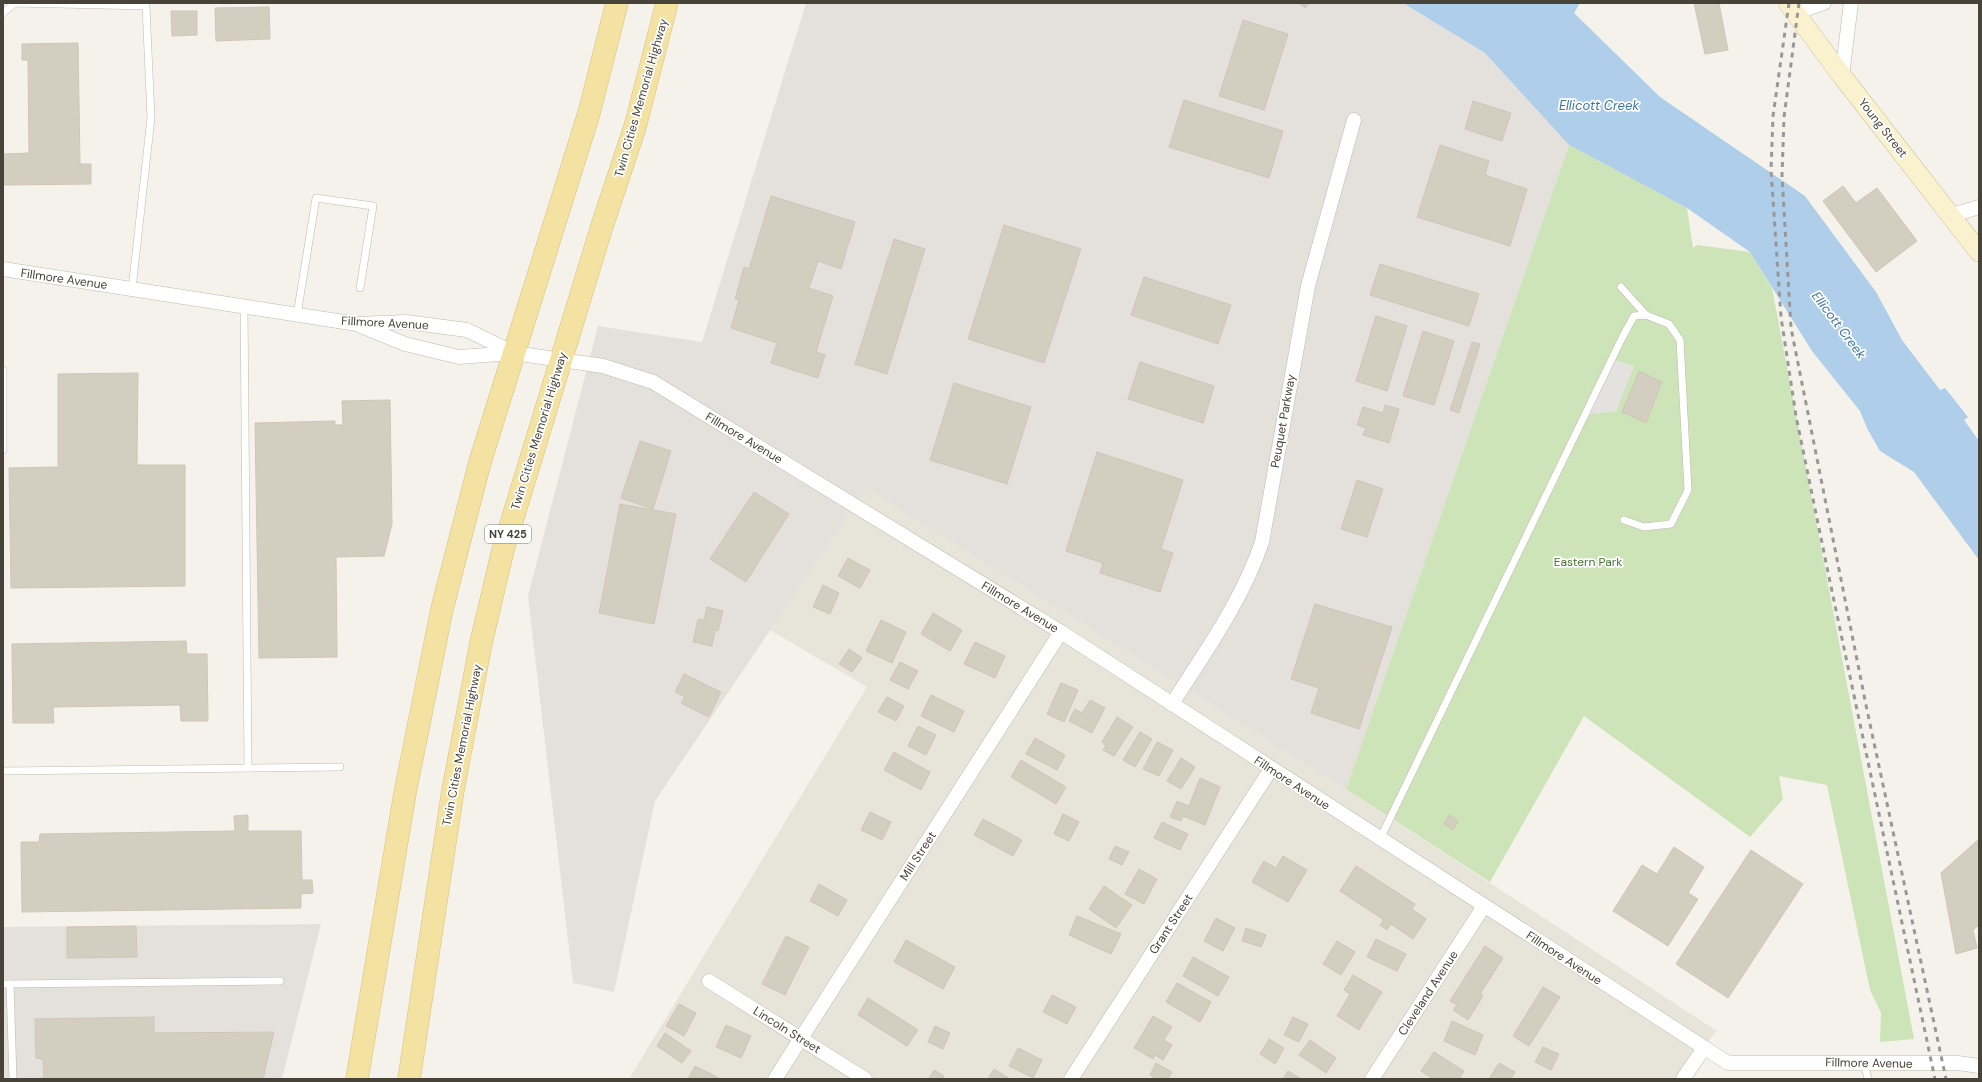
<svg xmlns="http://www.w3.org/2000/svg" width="1982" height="1082" viewBox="0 0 1982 1082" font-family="'DM Sans',sans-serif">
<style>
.residential{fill:#e7e4da}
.industrial{fill:#e4e1dc}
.green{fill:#cde4b8}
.parking{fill:#e3e2df}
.water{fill:#aeceea}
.building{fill:#d4cec1;stroke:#cfc6b5}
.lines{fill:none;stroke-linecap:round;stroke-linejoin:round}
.lane-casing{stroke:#bfbaae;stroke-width:8}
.street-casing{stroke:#bfbaae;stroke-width:15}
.secondary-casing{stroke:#cfc69f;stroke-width:20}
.primary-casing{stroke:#d8c174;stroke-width:23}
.lane{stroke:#fff;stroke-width:7}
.street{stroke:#fff;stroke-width:14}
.secondary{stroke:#faf2cf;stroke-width:19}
.primary{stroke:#f4e2a3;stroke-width:22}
.rail{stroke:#989898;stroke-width:3;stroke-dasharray:5 5;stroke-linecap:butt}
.labels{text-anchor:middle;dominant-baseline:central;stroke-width:3.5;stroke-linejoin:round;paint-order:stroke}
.shield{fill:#fff;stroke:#7e7b74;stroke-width:1}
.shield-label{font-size:11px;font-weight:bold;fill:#474339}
.street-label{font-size:12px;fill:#474339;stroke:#fff}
.park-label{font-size:12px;fill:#477432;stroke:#fff}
.water-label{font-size:13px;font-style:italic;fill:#3d75a9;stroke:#fff}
</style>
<rect width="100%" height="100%" fill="#f4f2eb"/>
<!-- residential -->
<path class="residential" d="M866 487 1346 789 1717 1031 1676 1079H629L867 687 770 630Z"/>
<!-- industrial -->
<g class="industrial">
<path d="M806 3H1403L1485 53 1569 145 1346 789 866 488 655 801 614 992 573 983 528 596 598 326 702 342Z"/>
<path d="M321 924 282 1079H3V927Z"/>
</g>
<!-- green -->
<path class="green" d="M1569 145 1687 208 1693 248 1697 245 1750 252 1772 288 1914 1039 1880 1042 1881 1013 1870 990 1827 785 1779 776 1783 799 1750 837 1584 716 1490 882 1346 789Z"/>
<!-- parking -->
<path class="parking" d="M1612 359 1634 366 1616 412 1585 414Z"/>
<!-- water -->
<path class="water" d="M1403 3H1580L1574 13 1660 97 1805 196 1876 292 1902 340 1940 390 1945 388 1968 417 1964 420 1979 441V560L1914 472 1880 451 1868 430 1860 411 1812 351 1750 252 1687 208 1569 145 1485 53Z"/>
<!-- building -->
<g class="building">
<path d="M1299 3H1309L1305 8Z"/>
<path d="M1694 3H1719L1728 50 1705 54Z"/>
<path d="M269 7 270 39 216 41 215 8Z"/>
<path d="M171 11H197V35L172 36Z"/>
<path d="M1243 20 1288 34 1264 110 1219 96Z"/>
<path d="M78 43 80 164H91V184L3 185V154L29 153 28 60H22V44Z"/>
<path d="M1184 100 1283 131 1269 178 1169 147Z"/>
<path d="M1473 101 1511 113 1502 141 1465 129Z"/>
<path d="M1440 145 1489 161 1485 175 1527 189 1510 246 1417 217Z"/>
<path d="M1843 186 1856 203 1877 188 1917 241 1876 272 1823 201Z"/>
<path d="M771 196 855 222 841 269 818 261 809 288 833 296 816 352 825 355 818 378 771 363 777 343 731 328 739 300 735 299 744 267 749 269Z"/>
<path d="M1004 225 1081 249 1044 363 968 339Z"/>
<path d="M894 239 925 249 887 374 855 364Z"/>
<path d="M1380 264 1479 294 1469 326 1370 295Z"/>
<path d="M1144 277 1231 305 1218 344 1131 315Z"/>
<path d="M1376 316 1407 326 1387 391 1356 381Z"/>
<path d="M1423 331 1454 341 1434 405 1403 396Z"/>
<path d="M1472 342 1480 344 1459 413 1450 410Z"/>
<path d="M1140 362 1214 386 1203 423 1128 399Z"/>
<path d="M1639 371 1662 382 1646 423 1622 412Z"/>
<path d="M138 373 137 465H185V586L11 588 9 468 58 467V374Z"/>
<path d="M954 383 1031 407 1007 484 930 460Z"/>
<path d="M390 400 392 524 384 556 336 557 337 657 259 658 255 423 335 421V425H343L342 401Z"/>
<path d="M1385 405 1399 409 1389 443 1363 435 1366 428 1357 425 1363 407 1383 413Z"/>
<path d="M640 441 671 451 653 509 621 498Z"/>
<path d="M1097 452 1183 480 1161 549 1173 553 1160 592 1100 573 1103 563 1066 551Z"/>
<path d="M1357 480 1383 489 1367 537 1341 529Z"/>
<path d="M754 492 789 514 746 582 710 559Z"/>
<path d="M620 504 676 514 654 624 599 613Z"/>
<path d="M848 558 870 570 860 588 838 576Z"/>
<path d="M823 585 839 593 830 614 813 607Z"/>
<path d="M1315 604 1392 627 1359 729 1311 713 1319 688 1291 679Z"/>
<path d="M707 607 723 611 718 631 715 630 712 646 693 642 698 619 704 620Z"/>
<path d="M933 613 962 630 950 651 921 634Z"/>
<path d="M881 620 906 632 892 663 866 651Z"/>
<path d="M186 641 187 654H207L208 721H181L180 705 53 707 54 723H13L12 644Z"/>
<path d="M975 642 1005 656 995 678 964 664Z"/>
<path d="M849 649 862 658 852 672 839 664Z"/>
<path d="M900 662 918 671 908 689 890 680Z"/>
<path d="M684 674 721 692 709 717 681 703 685 697 675 692Z"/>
<path d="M1061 683 1078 690 1064 722 1047 714Z"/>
<path d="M931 695 964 711 954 732 921 716Z"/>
<path d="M887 697 904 706 896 721 878 712Z"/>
<path d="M1090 700 1105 708 1092 733 1069 721 1075 709 1082 713Z"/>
<path d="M1117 717 1133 727 1114 756 1103 750 1106 745 1102 742Z"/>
<path d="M918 726 936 735 926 755 908 746Z"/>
<path d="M1140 732 1152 739 1135 767 1123 760Z"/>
<path d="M1035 738 1065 755 1057 770 1026 754Z"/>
<path d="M1157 742 1173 750 1159 776 1143 769Z"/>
<path d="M894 752 930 772 921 790 884 770Z"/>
<path d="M1181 758 1195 767 1181 789 1167 781Z"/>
<path d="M1021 760 1066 787 1056 804 1011 777Z"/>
<path d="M1200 778 1220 787 1205 825 1183 816 1181 821 1170 817 1177 801 1189 806Z"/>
<path d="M870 812 891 822 882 840 861 830Z"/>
<path d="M1063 814 1079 822 1069 841 1054 834Z"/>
<path d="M248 815V831H301L302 880H312L313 893 301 894V908L22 912 21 842H39L40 834 235 831 234 816Z"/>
<path d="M1449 815 1458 821 1453 830 1444 824Z"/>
<path d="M983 819 1022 840 1013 856 974 835Z"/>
<path d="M1162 822 1188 834 1180 850 1154 838Z"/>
<path d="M1979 839V925L1973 930 1977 948 1956 954 1941 873Z"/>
<path d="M1115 846 1129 852 1122 865 1109 859Z"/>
<path d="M1674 847 1704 867 1688 893 1698 899 1668 946 1613 911 1642 865 1657 874Z"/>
<path d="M1751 850 1803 884 1728 998 1676 964Z"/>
<path d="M1283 856 1307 870 1288 902 1252 882 1264 861 1276 868Z"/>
<path d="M1356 866 1415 904 1412 909 1426 919 1413 939 1391 924 1387 930 1380 925 1384 920 1340 891Z"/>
<path d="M1139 869 1157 879 1144 904 1125 894Z"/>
<path d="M819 884 847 900 838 916 810 901Z"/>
<path d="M1104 886 1132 905 1116 928 1089 909Z"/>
<path d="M1077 916 1121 934 1111 954 1069 935Z"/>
<path d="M1216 918 1235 928 1223 951 1204 941Z"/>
<path d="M136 926 137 957 67 958V927Z"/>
<path d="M1246 928 1266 935 1261 947 1242 941Z"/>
<path d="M786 936 809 947 785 995 762 984Z"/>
<path d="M1376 939 1406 954 1397 971 1367 957Z"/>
<path d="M906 940 955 967 943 989 894 962Z"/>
<path d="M1337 941 1355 952 1341 975 1323 964Z"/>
<path d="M1485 946 1503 958 1480 994 1483 996 1468 1020 1453 1010 1457 1005 1450 1001Z"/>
<path d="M1193 957 1229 977 1218 996 1183 976Z"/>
<path d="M1353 975 1382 992 1359 1030 1337 1016 1350 994 1344 990Z"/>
<path d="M1177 983 1211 1002 1200 1022 1166 1002Z"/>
<path d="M1543 987 1560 997 1529 1046 1513 1036Z"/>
<path d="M1052 995 1076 1007 1067 1024 1043 1012Z"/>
<path d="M868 998 918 1030 907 1046 858 1015Z"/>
<path d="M679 1004 696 1013 684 1036 666 1026Z"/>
<path d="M1153 1016 1172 1027 1164 1040 1172 1045 1163 1060 1155 1055 1153 1059 1134 1048Z"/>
<path d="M154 1017V1033L274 1032 263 1079H31L44 1078 43 1059 36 1058 35 1019Z"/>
<path d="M1293 1017 1308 1024 1299 1042 1284 1035Z"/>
<path d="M1452 1021 1483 1035 1475 1055 1444 1041Z"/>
<path d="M726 1025 751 1036 741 1058 716 1047Z"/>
<path d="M935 1026 950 1033 943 1049 928 1042Z"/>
<path d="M665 1033 691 1051 682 1063 657 1046Z"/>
<path d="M1269 1039 1284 1048 1275 1064 1260 1054Z"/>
<path d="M1310 1040 1336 1058 1326 1073 1299 1055Z"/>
<path d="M1543 1047 1559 1054 1551 1070 1535 1062Z"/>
<path d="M1018 1048 1042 1060 1033 1078 1009 1066Z"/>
<path d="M1434 1052 1464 1071 1459 1079H1433L1421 1071Z"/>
<path d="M1156 1063 1172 1072 1168 1079H1157L1150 1075Z"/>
<path d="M1499 1063 1515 1072 1511 1079H1489Z"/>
<path d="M695 1066 721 1079H688Z"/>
<path d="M994 1069 1010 1079H988Z"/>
<path d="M934 1070 944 1076 942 1079H929Z"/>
<path d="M1288 1071 1301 1079H1283Z"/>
</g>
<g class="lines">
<!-- lane casing -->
<g class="lane-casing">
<g id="lane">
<path d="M3 13 15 3 146 6 151 118 132 289"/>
<path d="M1621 287 1646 315"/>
<path d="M244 306 248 768"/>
<path d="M297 315 316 198 373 206 360 288"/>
<path d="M3 370V450"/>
<path d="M3 771 340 767"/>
<path d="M1380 839 1622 338 1634 316 1646 315 1669 324 1680 340 1688 490 1671 524 1644 527 1624 520"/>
<path d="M3 984H10L13 1079"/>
<path d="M10 984 280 981"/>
<path d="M1864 1063 1868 1079"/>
</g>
</g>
<!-- street casing -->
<g class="street-casing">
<g id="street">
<path d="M1795 13 1824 3"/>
<path d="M1842 76 1851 3"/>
<path d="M1952 215 1979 207"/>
<path d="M3 269 357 324 406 322 467 330 514 353 603 366 653 382 1061 632 1728 1063H1958L1979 1066"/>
<path d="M361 326 405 344 459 357 513 353"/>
<path d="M1172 704C1205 652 1242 601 1262 542L1308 286 1354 120"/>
<path d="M709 981 865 1079"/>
<path d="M775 1079 1061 632"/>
<path d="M1071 1079 1271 769"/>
<path d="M1372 1079 1484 906"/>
<path d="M1683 1079 1704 1048"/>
</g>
</g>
<!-- secondary casing -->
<g class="secondary-casing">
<path id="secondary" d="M1788 3 1842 76 1979 252"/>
</g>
<!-- primary casing -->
<g class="primary-casing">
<g id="primary">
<path d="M357 1079 405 793 442 609 480 462 589 113 617 3"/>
<path d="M409 1079 453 790 481 643 503 550 602 226 635 127 667 3"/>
</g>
</g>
<!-- lane -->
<use href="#lane" class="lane"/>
<!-- street -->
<use href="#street" class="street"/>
<!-- secondary -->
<use href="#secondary" class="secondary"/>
<!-- primary -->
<use href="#primary" class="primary"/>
<!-- rail -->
<g class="rail">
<path d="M1789 3 1773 116 1771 170 1781 317 1796 416 1829 577 1935 1079"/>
<path d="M1799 3 1784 117 1782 176 1791 328 1867 710 1946 1079"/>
</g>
</g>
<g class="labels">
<!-- shield labels -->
<rect class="shield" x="485" y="525" width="46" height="18" rx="3"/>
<g class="shield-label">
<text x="508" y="534">NY 425</text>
</g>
<!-- street labels -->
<g class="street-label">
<text transform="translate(641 98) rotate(-74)">Twin Cities Memorial Highway</text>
<text transform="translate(1883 128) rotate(52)">Young Street</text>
<text transform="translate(64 279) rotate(8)">Fillmore Avenue</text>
<text transform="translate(385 323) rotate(3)">Fillmore Avenue</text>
<text transform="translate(1283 421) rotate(-80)">Peuquet Parkway</text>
<text transform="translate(539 431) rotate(-73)">Twin Cities Memorial Highway</text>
<text transform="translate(744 438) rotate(31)">Fillmore Avenue</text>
<text transform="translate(1020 607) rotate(31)">Fillmore Avenue</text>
<text transform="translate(462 745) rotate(-79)">Twin Cities Memorial Highway</text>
<text transform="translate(1292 783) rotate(33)">Fillmore Avenue</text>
<text transform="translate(918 856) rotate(-57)">Mill Street</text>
<text transform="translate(1171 924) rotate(-57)">Grant Street</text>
<text transform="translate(1564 958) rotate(33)">Fillmore Avenue</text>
<text transform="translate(1428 993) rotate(-57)">Cleveland Avenue</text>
<text transform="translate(787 1030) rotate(32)">Lincoln Street</text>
<text transform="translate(1869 1063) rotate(1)">Fillmore Avenue</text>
</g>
<!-- park labels -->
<g class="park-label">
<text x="1588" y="562">Eastern Park</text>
</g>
<!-- water labels -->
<g class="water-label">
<text x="1599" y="105">Ellicott Creek</text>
<text transform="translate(1839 325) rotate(53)">Ellicott Creek</text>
</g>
</g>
<!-- border -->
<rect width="1982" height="1082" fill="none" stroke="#474339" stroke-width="8"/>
</svg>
